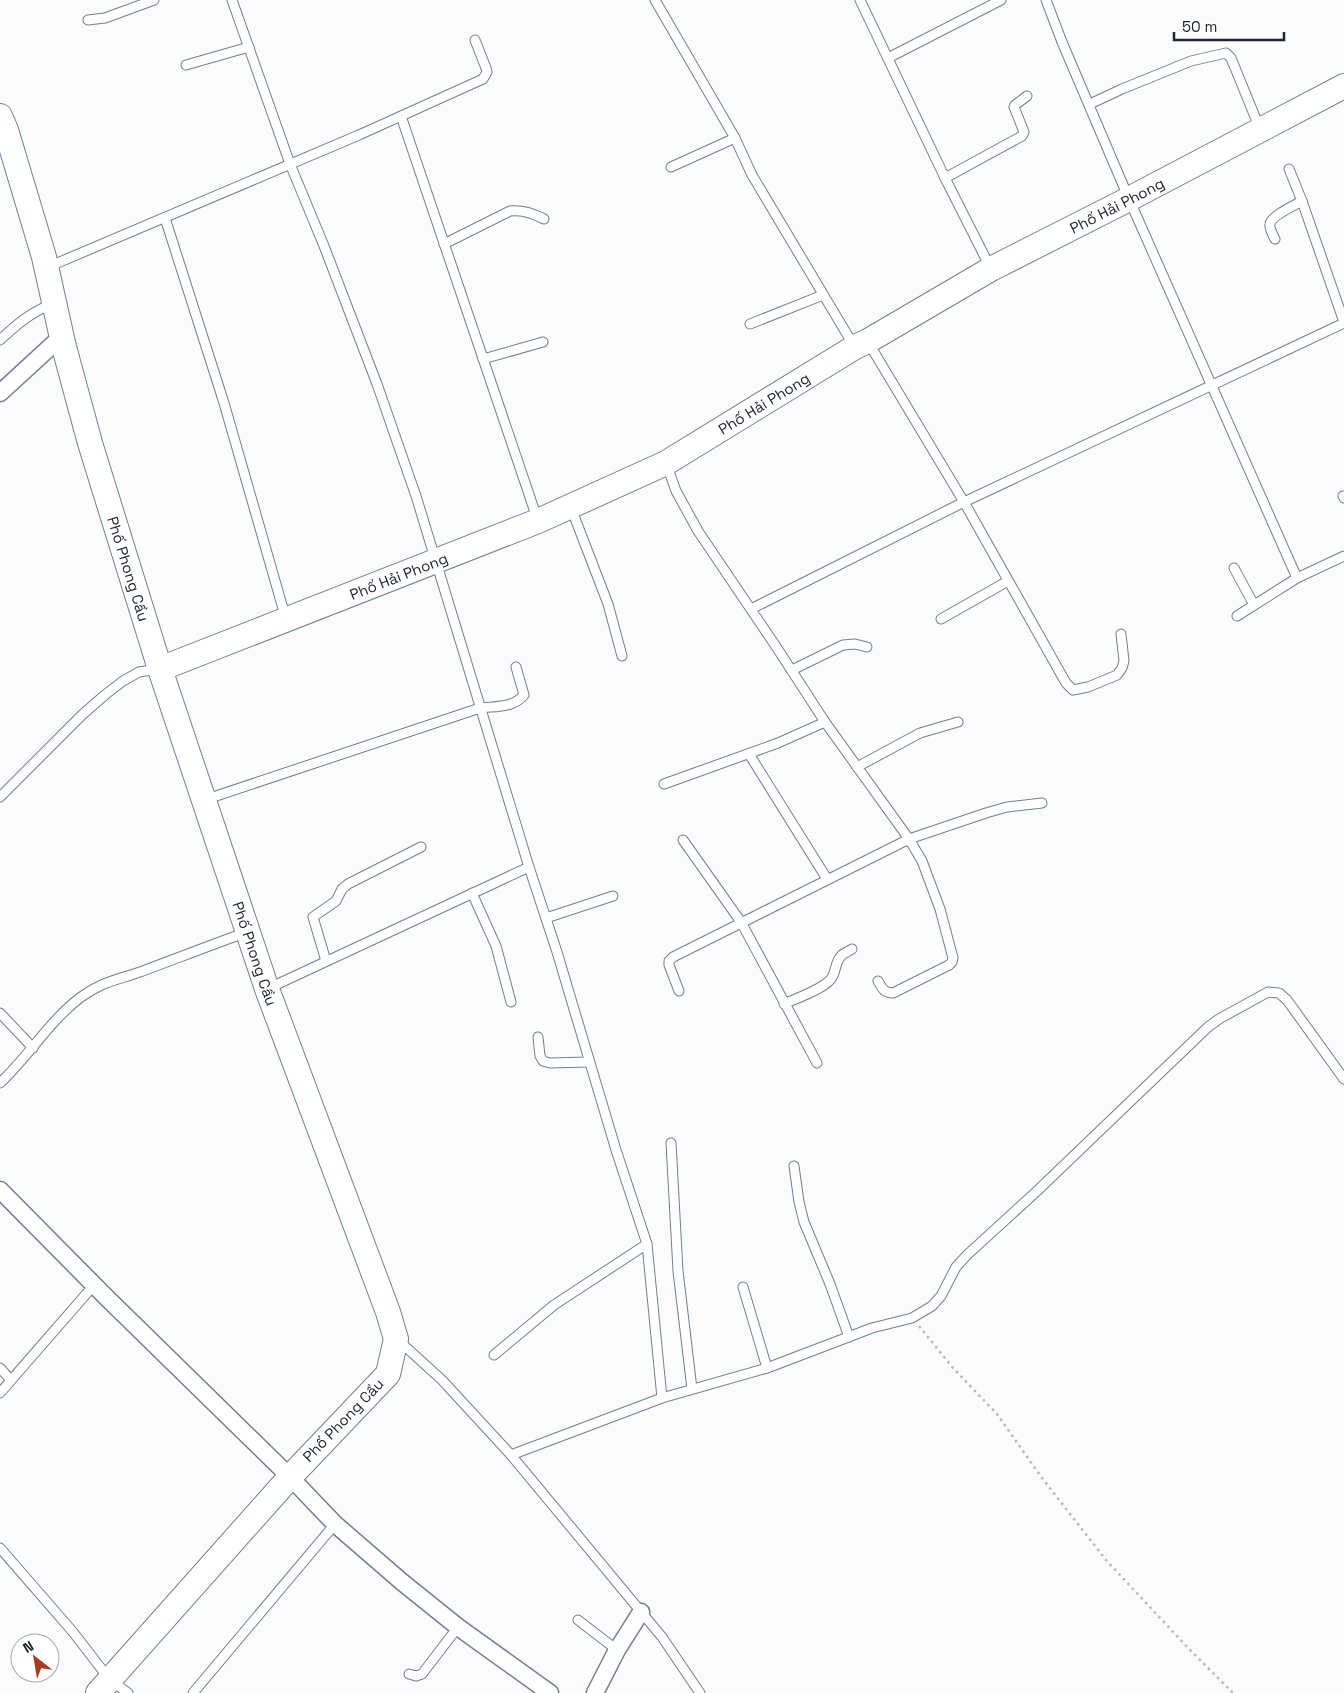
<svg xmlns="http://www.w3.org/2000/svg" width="1344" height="1693" viewBox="0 0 1344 1693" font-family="'Space Grotesk',sans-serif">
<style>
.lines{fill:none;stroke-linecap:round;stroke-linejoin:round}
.lane-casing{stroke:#6f7f98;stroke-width:11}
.street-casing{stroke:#6f7f98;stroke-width:19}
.secondary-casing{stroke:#6f7f98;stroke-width:26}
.path{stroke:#b6b8bb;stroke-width:2.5;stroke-dasharray:2.5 4;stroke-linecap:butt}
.lane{stroke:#fff;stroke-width:9}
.street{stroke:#fff;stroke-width:16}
.secondary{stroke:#fff;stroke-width:24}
.labels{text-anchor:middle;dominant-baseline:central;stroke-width:5;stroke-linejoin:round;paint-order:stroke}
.street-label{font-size:15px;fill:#202630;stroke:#fff}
</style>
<rect width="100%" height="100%" fill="#fbfbfb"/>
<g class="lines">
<!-- lane casing -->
<g class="lane-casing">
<g id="lane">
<path d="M232 0 290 164 324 246 377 384 416 496 529 867 557 952 616 1150 647 1244 662 1398"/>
<path d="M655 0 735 138 752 175 854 346"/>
<path d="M860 0 945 178 991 269"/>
<path d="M1046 0 1062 42 1129 199 1297 578 1344 556"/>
<path d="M88 20 105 18 154 0"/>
<path d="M888 58 1001 0"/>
<path d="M186 65 249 47"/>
<path d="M1090 104 1122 89 1191 61 1226 53 1231 58 1260 129"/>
<path d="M401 116 538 521"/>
<path d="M671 167 735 138"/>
<path d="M1289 169 1302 201 1344 322"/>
<path d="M945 178 1022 136 1024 132 1014 107 1015 105 1027 96"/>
<path d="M165 218 224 403 286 619"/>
<path d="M1275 239C1273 235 1269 229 1270 224 1271 216 1295 205 1302 201"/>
<path d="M444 244 510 211C523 210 532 213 544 219"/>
<path d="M48 267 359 135 483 79 487 72 486 68 475 40"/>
<path d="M750 324 823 295"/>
<path d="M0 340C16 325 32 311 53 304"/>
<path d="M868 342 964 502 1066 683 1073 690 1088 687 1117 675 1122 668 1124 661 1121 634"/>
<path d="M483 359 543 342"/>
<path d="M666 463 676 491 698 531 777 648 825 722 909 839 922 861 940 909 953 958 952 962 949 965 893 993C884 993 882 988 878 981"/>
<path d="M1343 496 1344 498"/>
<path d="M571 508 608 604 622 656"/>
<path d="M1234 568 1254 605"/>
<path d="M751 609 964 502 1344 323"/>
<path d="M1237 616 1297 578"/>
<path d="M941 619 1008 581"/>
<path d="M792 670 843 645 855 644 867 647"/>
<path d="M749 754 827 879"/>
<path d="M857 767 920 733 958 722"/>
<path d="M664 784 778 743 825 722"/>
<path d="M0 797 83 714 106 694 123 681 139 672 158 669"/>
<path d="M204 800 480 708C497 706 513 708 524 695L516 667"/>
<path d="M683 840 741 922 817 1063"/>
<path d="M472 893 496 946 511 1002"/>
<path d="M546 918 613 896"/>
<path d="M326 961 313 917 336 901 342 889 348 884 421 847"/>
<path d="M267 989 529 867"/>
<path d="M679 991 669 965V961L673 957 909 839 986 813 1007 807 1042 803"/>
<path d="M784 1004C797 998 821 990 830 980 837 973 834 962 842 955 844 953 849 951 852 949"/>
<path d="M0 1013 33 1048"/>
<path d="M538 1037 540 1056 543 1061 550 1063 589 1062"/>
<path d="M0 1083C29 1056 49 1021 81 997 101 982 117 980 140 972 175 959 211 945 247 932"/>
<path d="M671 1143 678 1271 692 1389"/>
<path d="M794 1166 799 1202 804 1222 830 1284 849 1337"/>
<path d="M743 1287 767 1368"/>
<path d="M398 1340 442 1380 511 1455 662 1398 767 1368 872 1328 912 1318 932 1306 941 1296 956 1267 967 1255 1037 1191 1208 1027 1219 1019 1268 992 1279 993 1287 1000 1344 1079"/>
<path d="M494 1355 554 1305 647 1244"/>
<path d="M0 1368 11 1380"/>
<path d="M0 1393 94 1285"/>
<path d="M511 1455 662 1637 700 1693"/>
<path d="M0 1548 73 1632 110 1680 128 1693"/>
<path d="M578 1620 617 1650"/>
<path d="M409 1674 416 1676 422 1674 458 1627"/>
<path d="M193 1693 335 1524"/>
</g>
</g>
<!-- street casing -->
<g class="street-casing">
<g id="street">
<path d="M0 393 61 337"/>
<path d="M0 1190 107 1298 290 1477 335 1524 402 1582 458 1627 550 1693"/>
<path d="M595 1693 617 1650 641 1612"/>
</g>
</g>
<!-- secondary casing -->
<g class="secondary-casing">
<g id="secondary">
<path id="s1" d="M0 116 6 130 44 257 64 347 90 443 160 669 267 989 388 1312 396 1339 388 1374 290 1477 98 1693"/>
<path id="s2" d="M160 669 538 521 666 463 855 347 868 341 991 269 1129 199 1344 86"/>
</g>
</g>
<!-- path -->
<path class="path" d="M919 1326 953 1368 997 1414 1042 1478 1106 1560 1190 1650 1233 1693"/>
<!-- lane -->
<use href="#lane" class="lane"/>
<!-- street -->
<use href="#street" class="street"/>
<!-- secondary -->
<use href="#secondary" class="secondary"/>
</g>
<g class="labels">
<!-- street labels -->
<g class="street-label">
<text stroke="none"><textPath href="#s2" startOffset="1066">Phố Hải Phong</textPath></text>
<text stroke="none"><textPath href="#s2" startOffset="661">Phố Hải Phong</textPath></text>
<text stroke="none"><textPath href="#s1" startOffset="471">Phố Phong Cầu</textPath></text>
<text stroke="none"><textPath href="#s2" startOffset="256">Phố Hải Phong</textPath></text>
<text stroke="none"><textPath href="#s1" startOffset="876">Phố Phong Cầu</textPath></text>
<text transform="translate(343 1420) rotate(-46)">Phố Phong Cầu</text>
</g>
</g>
<!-- north arrow -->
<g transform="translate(35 1658) rotate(329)"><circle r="24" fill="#ffffff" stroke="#a6a8ac"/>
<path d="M0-4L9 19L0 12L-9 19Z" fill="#a43c20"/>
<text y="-8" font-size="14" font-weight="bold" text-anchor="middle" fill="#202630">N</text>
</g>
<!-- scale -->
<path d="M1174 32v8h110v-8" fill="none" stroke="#202630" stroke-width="2.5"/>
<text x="1182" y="32" font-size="15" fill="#202630" stroke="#ffffff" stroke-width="4" paint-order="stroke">50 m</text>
</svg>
